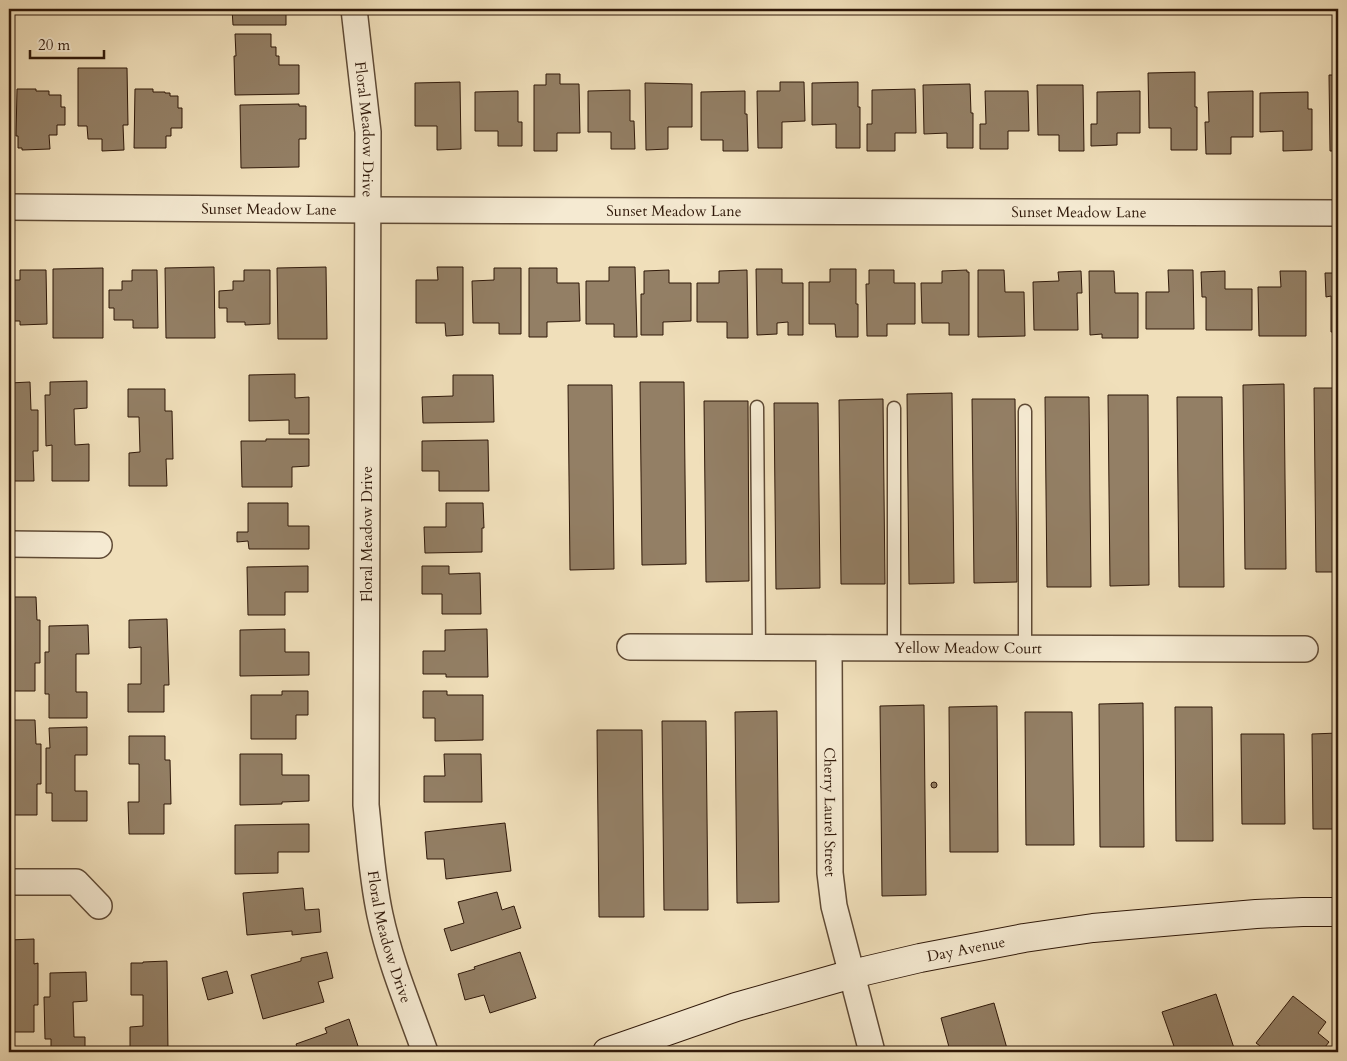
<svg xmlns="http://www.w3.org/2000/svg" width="1347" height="1061" viewBox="0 0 1347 1061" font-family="Cardo,serif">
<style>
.building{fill:#937f65;stroke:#2f1809}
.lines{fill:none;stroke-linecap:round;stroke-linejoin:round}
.lane-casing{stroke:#5f4a35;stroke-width:15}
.street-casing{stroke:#5f4a35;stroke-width:28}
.secondary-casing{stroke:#2f1809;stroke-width:30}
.lane{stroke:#f5ead2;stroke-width:12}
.street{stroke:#f5ead2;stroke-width:25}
.secondary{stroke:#f5ead2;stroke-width:28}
.labels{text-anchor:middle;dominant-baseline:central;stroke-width:4.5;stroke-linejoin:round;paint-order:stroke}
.street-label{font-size:15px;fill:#2f1809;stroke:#f5ead2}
</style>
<rect width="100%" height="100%" fill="#f0dfba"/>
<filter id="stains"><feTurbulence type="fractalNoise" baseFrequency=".004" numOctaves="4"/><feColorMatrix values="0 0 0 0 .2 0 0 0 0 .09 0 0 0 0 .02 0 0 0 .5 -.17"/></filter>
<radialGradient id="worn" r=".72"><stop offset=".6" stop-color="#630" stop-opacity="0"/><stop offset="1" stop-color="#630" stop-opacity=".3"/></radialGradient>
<!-- building -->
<g class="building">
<path d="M232 9H286V25H233Z"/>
<path d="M534 9H566V12L534 13Z"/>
<rect x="1263" y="9" width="60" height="5"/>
<path d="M235 34H271V47H276V56H279V65H299V94L235 95 234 56H236Z"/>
<path d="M78 68H127L128 125H123L124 150 102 151V139H88L87 126H78Z"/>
<path d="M1195 72V107H1197V150H1171V128H1149L1148 73Z"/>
<path d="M546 74H560V84H579L580 133H557V151H534V85H546Z"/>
<path d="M1329 75H1338V151H1330Z"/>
<path d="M460 82 461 149 437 150V126H415V83Z"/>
<path d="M780 82H804L805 121 782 122V148H758L757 91H780Z"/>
<path d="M858 82V107H860V148H836V124L812 125V83Z"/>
<path d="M645 83 692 84V127H668V149L646 150Z"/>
<path d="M970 84 971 113H973V148H947V133L924 134 923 85Z"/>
<path d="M1037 85H1083L1084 151H1059V135H1038Z"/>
<path d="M17 89H36V91H49V95H61V107H65V125H57V135H49L50 149 22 150V148H18V136H16Z"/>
<path d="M135 89H153V92H165V93H170V96H178V108H182V128H171V136H166V148H134Z"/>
<path d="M915 89 916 133H895V151H867V124H872V90Z"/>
<path d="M630 90V121H634L635 149H611V132H588V91Z"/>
<path d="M518 91V122H522V146H498V131H475V92Z"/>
<path d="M745 91V114H747L748 151H723V140H701V92Z"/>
<path d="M985 91H1028L1029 131H1008V149H980V124H986Z"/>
<path d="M1140 91V133H1117V145L1091 146V124H1097V92Z"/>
<path d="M1253 91V137H1231V154H1206L1205 122H1209L1208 92Z"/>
<path d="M1308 92V109H1312V150L1283 151V131L1260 132V93Z"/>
<path d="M299 104V106H306V139H299V167L241 168 240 105Z"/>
<path d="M214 267 215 338H166L165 268Z"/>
<path d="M326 267 327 339H278L277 268Z"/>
<path d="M437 267H463V335L446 336 445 323H416V280H438Z"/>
<path d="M609 267H635L637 337H614V324H586V281H609Z"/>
<path d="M103 268V338H53V269Z"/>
<path d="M494 268H521V334H499V323H473L472 281 494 280Z"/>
<path d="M529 268H557V283H579L580 321 547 322V337H529Z"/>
<path d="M756 269H782V283H803V335H788V322L777 323V334L757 335Z"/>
<path d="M830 269H856V304H858V337H836L835 324H809V282H830Z"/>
<path d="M20 270H46L47 324 20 325V321H9V280H20Z"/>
<path d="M132 270H157L158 328H133V320H114V308H109V290H122V281H132Z"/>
<path d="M244 270H270V324L245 325V322H227V308H219V291L233 290V281H244Z"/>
<path d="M669 270V283H691V321L663 322V335H641V294H644V271Z"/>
<path d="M747 270 748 338H727V322H697V283H719V271Z"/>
<path d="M869 270H894V283H915V324H887V336H867L866 284H869Z"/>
<path d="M967 270V272H969V335H949V323H922L921 283H942V271Z"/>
<path d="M978 270H1004L1005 292H1024L1025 336 978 337Z"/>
<path d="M1168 270H1193L1194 329H1146V292H1169Z"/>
<path d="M1081 271 1082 293H1077L1078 330H1034L1033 282 1059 281 1058 272Z"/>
<path d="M1089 271H1114L1115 293H1138V338H1102V334L1090 335Z"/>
<path d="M1225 271V289H1252V330H1206V297H1202L1201 272Z"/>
<path d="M1280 271H1306V336H1259L1258 287H1281Z"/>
<path d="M1325 273H1338V332H1331V296L1326 297Z"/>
<path d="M295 374V398L309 397V434H289V420L249 421V375Z"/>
<path d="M453 375H493L494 422 423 423 422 397 453 396Z"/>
<path d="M87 381V408L74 409 75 445 89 444V481H52V445L46 446 45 395H50V382Z"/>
<path d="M30 382 31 410H38V451H33L34 481H9V448H11L9 383Z"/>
<path d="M640 382H684L686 564 642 565Z"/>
<path d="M1284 384 1286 569H1245L1243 385Z"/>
<path d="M568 385H612L614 569 570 570Z"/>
<path d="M1314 388H1338V572H1316Z"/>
<path d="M128 389H165V411H172L173 459H166L167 486H129V453L140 452 139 417H128Z"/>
<path d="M952 393 954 583 909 584 907 394Z"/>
<path d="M1108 395H1148L1149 585 1110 586Z"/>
<path d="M1045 397H1089L1091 587H1047Z"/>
<path d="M1177 397H1222L1224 587H1179Z"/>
<path d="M883 399 885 584H841L839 400Z"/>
<path d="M972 399H1015L1017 582 974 583Z"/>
<path d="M704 401H748L749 581 706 582Z"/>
<path d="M774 403H818L820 588 776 589Z"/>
<path d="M266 439H309V466L292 467V487H242L241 441H266Z"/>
<path d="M488 440 489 491H439V471H422V441Z"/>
<path d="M248 503H288V526H309V549H249L248 541 237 542V532H248Z"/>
<path d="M446 503H483L484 528H482V552L425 553 424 527H446Z"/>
<path d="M308 566V592H285V615H248L247 567Z"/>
<path d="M422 566H449V574L480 573 481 614H442V594H422Z"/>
<path d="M9 597H36L37 620H40V663H35V691H9V662H10Z"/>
<path d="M167 619 169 685H164V712H128V684H141V647L129 648V620Z"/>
<path d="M88 625 89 654H76V692H87V718H49V694H45V652H49V626Z"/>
<path d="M285 629V652H309V675L240 676V630Z"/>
<path d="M487 629 488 677H446V674H423V651H445V630Z"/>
<path d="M282 691H308V715H296V739H251V695H282Z"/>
<path d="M423 691H447V695H483V740L435 741V718H423Z"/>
<path d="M1143 703 1144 847H1100L1099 704Z"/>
<path d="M924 705 926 895 882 896 880 706Z"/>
<path d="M997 706 998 852H950L949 707Z"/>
<path d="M1175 707H1212L1213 841H1176Z"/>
<path d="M777 711 779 902 737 903 735 712Z"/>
<path d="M1025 712H1072L1074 845H1026Z"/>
<path d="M9 720H35L36 744H41V784H37V815H9Z"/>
<path d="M662 721H706L708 910H664Z"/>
<path d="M87 727V755H75V791H87V821H52V793H46V748H50L49 728Z"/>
<path d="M597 730H642L644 917H599Z"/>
<path d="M1338 733V829H1313L1312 734Z"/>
<path d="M1241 734H1284L1285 824H1242Z"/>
<path d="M129 736H165V760H170L171 804H164V834H129L128 802H139V764H129Z"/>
<path d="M240 754H282V775H309V801L282 802V804L240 805Z"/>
<path d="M444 754H481L482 802H424V776H445Z"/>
<circle cx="934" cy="785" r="3"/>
<path d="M505 823 511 871 446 879 444 859H427L425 832Z"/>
<path d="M309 824V852H278V873L235 874V825Z"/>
<path d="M303 888 305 910 319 909 321 932 292 935V931L247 935 243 893Z"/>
<path d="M497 892 502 910 514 906 521 928 451 951 444 929 464 923 458 902Z"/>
<path d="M34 939V964L38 963V1005H34V1032H9V940Z"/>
<path d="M327 952 333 978 318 982 324 1002 263 1019 251 975 301 961V958Z"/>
<path d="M520 952 536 998 490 1013 484 995 465 1000 458 974 475 969 474 967Z"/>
<path d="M167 961 168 1052H130V1027L143 1026V995H131V963H143V962Z"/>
<path d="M227 971 233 993 208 1000 202 978Z"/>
<path d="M86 972 87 1001 73 1002 74 1037H85V1052H51V1039H45L44 997H50V973Z"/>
<path d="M1216 994 1235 1051 1176 1052 1162 1012Z"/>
<path d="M1293 996 1326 1022 1318 1033 1329 1042 1321 1052H1268L1256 1043Z"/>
<path d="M994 1003 1008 1052H931L949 1047 941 1018Z"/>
<path d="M349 1019 358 1046 342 1051V1052H299L296 1044 327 1033 325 1028Z"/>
<path d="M802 1048 803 1052H789Z"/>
</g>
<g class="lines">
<!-- lane casing -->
<g class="lane-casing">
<g id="lane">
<path d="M757 407 759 648"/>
<path d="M894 408V648"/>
<path d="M1025 411V648"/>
</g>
</g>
<!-- street casing -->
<g class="street-casing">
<g id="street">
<path id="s1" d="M354 9 368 132 366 805C370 842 372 878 380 915 390 962 409 1007 425 1052"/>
<path id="s2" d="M9 207 368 210 1338 213"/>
<path d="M9 544 99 545"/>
<path id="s3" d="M630 647 1305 649"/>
<path id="s4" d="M829 648 830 873 834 906 872 1052"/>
<path d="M9 882H76L99 906"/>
</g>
</g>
<!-- secondary casing -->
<g class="secondary-casing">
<g id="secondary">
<path id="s5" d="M607 1052 736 1007 852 974 920 958 1024 938 1093 928 1256 914 1303 912H1338"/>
</g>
</g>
<!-- lane -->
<use href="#lane" class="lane"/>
<!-- street -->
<use href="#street" class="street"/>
<!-- secondary -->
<use href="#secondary" class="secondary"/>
</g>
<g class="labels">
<!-- street labels -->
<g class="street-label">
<text stroke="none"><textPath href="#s1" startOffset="121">Floral Meadow Drive</textPath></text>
<text stroke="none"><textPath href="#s2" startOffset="260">Sunset Meadow Lane</textPath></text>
<text stroke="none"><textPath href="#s2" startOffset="665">Sunset Meadow Lane</textPath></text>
<text stroke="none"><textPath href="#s2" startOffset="1070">Sunset Meadow Lane</textPath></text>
<text transform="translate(367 534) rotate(-90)">Floral Meadow Drive</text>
<text stroke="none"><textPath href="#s3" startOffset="338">Yellow Meadow Court</textPath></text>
<text stroke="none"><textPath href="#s4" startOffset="164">Cherry Laurel Street</textPath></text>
<text stroke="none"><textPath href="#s1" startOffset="931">Floral Meadow Drive</textPath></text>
<text stroke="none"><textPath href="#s5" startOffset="374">Day Avenue</textPath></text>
</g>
</g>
<!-- margin -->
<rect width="1347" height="1061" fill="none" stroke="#f0dfba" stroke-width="30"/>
<rect x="10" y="10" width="1327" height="1041" fill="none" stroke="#2f1809" stroke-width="2.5"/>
<rect x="15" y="15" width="1317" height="1031" fill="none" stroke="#2f1809"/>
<!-- scale -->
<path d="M30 50v8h74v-8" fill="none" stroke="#2f1809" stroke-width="2.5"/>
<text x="38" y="50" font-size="15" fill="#2f1809" stroke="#f5ead2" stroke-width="4" paint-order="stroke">20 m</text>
<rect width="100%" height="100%" filter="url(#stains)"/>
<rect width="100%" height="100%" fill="url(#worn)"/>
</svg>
